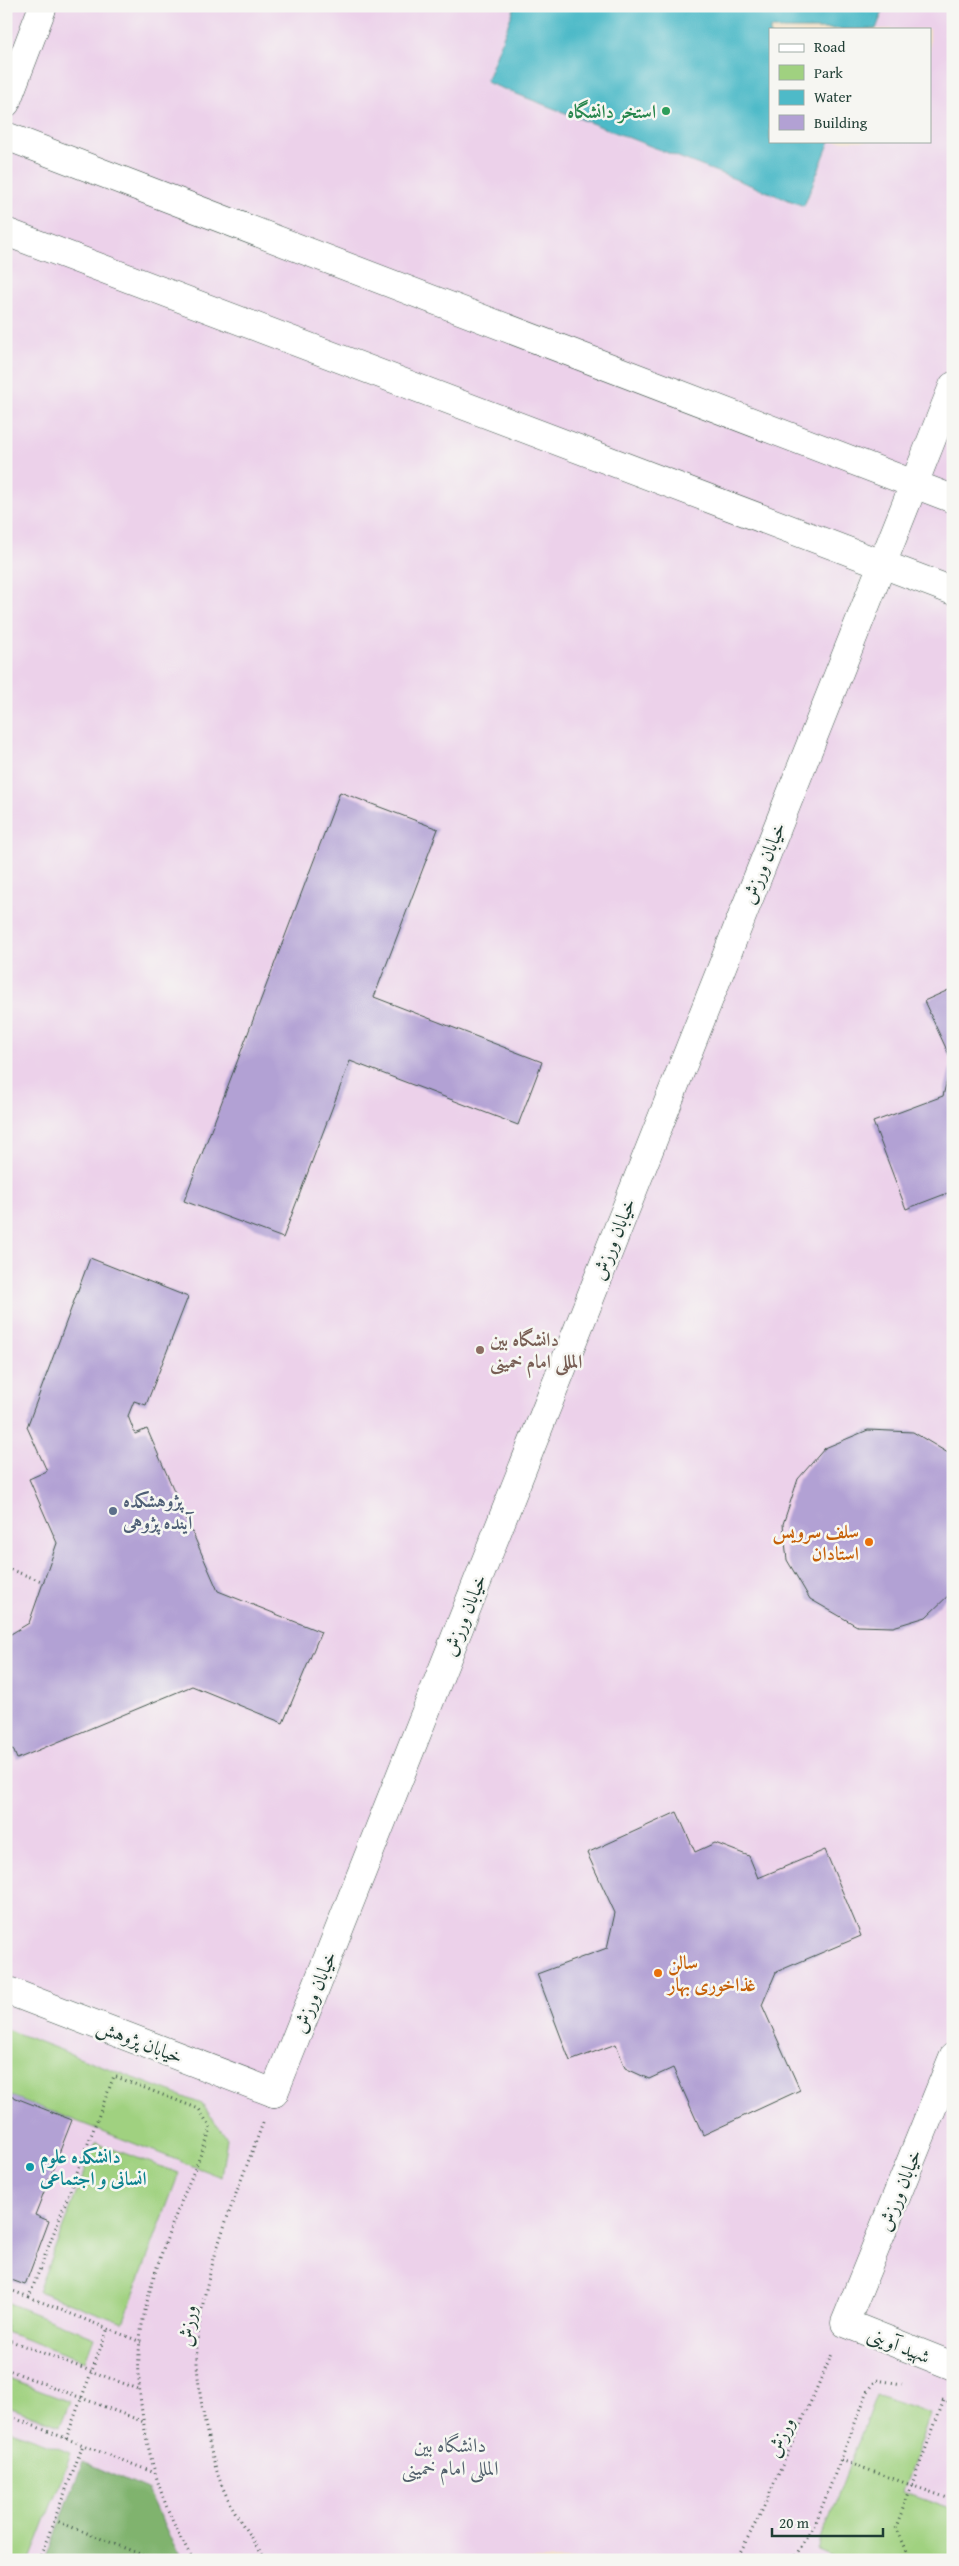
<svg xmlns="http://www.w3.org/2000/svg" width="959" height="2566" viewBox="0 0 959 2566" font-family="'Gentium Book Plus',Amiri,serif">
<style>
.built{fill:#ecd1ea;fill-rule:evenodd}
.green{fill:#a0d180;stroke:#60875a}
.forest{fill:#80b36e;stroke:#507851}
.water{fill:#4ebac8;stroke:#367c7e}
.building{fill:#b2a1d4}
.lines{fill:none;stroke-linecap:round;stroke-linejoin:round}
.street-casing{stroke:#3f554a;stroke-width:29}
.secondary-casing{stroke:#3f554a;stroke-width:29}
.path{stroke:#3f554a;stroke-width:3;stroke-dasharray:1 4;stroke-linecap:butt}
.street{stroke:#fff;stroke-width:28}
.secondary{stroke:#fff;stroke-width:28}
.leisure-dot{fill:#2e9e5b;stroke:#f6f6f2;stroke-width:2}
.education-dot{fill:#8d6e63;stroke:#f6f6f2;stroke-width:2}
.service-dot{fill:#5c6f8a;stroke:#f6f6f2;stroke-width:2}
.food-dot{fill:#e8710a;stroke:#f6f6f2;stroke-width:2}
.culture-dot{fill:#0f9aa8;stroke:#f6f6f2;stroke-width:2}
.labels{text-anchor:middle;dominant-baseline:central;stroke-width:5;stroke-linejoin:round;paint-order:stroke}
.leisure-label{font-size:19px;font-weight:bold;fill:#27864d;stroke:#f6f6f2;text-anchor:end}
.street-label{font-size:19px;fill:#1f3d34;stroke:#f6f6f2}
.education-label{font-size:19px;font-weight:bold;fill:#785e54;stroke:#f6f6f2;text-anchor:start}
.service-label{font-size:19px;font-weight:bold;fill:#4e5e75;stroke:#f6f6f2;text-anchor:start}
.food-label{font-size:19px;font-weight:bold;fill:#c56008;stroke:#f6f6f2;text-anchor:end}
.culture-label{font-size:19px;font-weight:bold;fill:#0d838f;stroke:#f6f6f2;text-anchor:start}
.neighbourhood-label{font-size:20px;fill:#52606c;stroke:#f6f6f2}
</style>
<rect width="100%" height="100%" fill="#f6f6f2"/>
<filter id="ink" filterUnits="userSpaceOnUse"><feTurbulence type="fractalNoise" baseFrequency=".02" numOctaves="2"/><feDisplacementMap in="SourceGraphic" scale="10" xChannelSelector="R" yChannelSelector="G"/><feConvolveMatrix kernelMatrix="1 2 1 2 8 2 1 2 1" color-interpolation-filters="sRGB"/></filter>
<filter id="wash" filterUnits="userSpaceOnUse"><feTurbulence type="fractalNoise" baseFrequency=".0096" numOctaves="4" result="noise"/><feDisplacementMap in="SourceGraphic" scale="20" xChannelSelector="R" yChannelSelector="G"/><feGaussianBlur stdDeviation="1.12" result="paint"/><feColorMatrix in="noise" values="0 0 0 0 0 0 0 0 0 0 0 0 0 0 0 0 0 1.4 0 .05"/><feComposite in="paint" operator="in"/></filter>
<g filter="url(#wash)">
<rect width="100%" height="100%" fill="#f3dfc4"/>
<!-- built -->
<path class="built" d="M6 6H953V2560H6ZM770 29H930V141H770Z"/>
<!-- green -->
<g class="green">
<path d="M6 2029 202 2104 227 2138 221 2177 6 2094Z"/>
<path d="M96 2143 179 2173 123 2323 38 2291Z"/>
<path d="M6 2302 94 2337 85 2361 6 2332Z"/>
<path d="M6 2378 70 2402 60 2426 6 2406Z"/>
<path d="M876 2395 930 2414 903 2492 953 2510V2552L950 2560H842L817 2550Z"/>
<path d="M6 2429 71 2453 30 2560H6Z"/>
</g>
<!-- forest -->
<path class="forest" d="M83 2462 148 2490 174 2546 185 2560H45Z"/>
<!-- water -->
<path class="water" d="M515 6H872L883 11 876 29H770V141H830L804 206 486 82Z"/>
<g id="blocks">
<!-- building -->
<g class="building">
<path d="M340 792 438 829 374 997 542 1062 518 1125 350 1061 283 1238 184 1201Z"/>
<path d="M953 988V1191L906 1209 873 1122 943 1096 952 1061 924 1001Z"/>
<path d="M90 1258 188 1297 146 1405 134 1401 128 1416 135 1434 147 1429 218 1591 321 1632 283 1723 192 1686 17 1759 13 1749 6 1751V1637L29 1623 57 1543 29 1479 47 1471 27 1427Z"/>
<path d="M868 1430 913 1432 948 1453 953 1459V1591L926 1617 893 1627 857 1626 810 1599 787 1560 783 1524 798 1479 825 1448Z"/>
<path d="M677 1812 695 1852 715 1843 749 1856 758 1878 825 1850 861 1936 776 1972 762 2005 800 2090 703 2135 673 2068 649 2079 625 2068 616 2044 570 2061 537 1974 607 1948 615 1913 587 1853Z"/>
<path d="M6 2094 72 2120 35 2215 49 2221 25 2285 6 2278Z"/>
</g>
</g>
</g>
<g filter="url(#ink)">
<use href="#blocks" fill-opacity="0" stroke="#3f554a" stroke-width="1"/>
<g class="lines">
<!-- street casing -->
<g class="street-casing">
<path id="street" d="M6 1990 274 2093"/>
</g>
<!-- secondary casing -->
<g class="secondary-casing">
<g id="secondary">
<path d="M6 103 43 6"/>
<path d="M6 136 953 499"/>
<path d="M6 232 953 591"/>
<path d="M953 2057 845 2323 953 2366"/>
<path d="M274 2093 953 386"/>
</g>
</g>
<!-- path -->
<g class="path">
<path d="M6 1568 44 1582"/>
<path d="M263 2123C236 2195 203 2269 197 2347 195 2380 208 2446 219 2478 229 2506 249 2535 266 2560"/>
<path d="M29 2297 141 2342"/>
<path d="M6 2300 10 2290 29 2297 114 2076 199 2109 211 2129C187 2190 158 2250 144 2315 127 2389 153 2496 193 2560"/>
<path d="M6 2339 141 2390"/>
<path d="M6 2369 144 2422"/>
<path d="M942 2400 953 2404"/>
<path d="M6 2415 155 2473"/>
<path d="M66 2439 108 2328"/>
<path d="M841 2460 953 2500"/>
<path d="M54 2520 155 2560"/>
<path d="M39 2560 83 2445"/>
<path d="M736 2560 761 2513 832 2354"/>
<path d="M793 2560 816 2522 867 2393 876 2380 902 2384"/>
<path d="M911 2560 896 2527 944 2400"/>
</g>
<!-- street -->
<use href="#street" class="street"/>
<!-- secondary -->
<use href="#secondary" class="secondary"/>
</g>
</g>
<!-- markers -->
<circle class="leisure-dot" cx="666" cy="111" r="5"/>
<circle class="education-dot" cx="480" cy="1350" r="5"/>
<circle class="service-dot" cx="113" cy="1511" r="5"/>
<g class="food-dot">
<circle cx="869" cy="1542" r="5"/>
<circle cx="658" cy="1973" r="5"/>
</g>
<circle class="culture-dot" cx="30" cy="2167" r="5"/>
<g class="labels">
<!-- leisure labels -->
<g class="leisure-label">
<text x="656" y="111">استخر دانشگاه</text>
</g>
<!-- street labels -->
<g class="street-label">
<text transform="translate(763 863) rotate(-68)">خیابان ورزش</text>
<text transform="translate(613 1239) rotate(-68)">خیابان ورزش</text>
<text transform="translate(464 1615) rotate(-68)">خیابان ورزش</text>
<text transform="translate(314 1992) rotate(-68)">خیابان ورزش</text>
<text transform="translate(140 2041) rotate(21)">خیابان پژوهش</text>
<text transform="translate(899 2190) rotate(-68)">خیابان ورزش</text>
<text transform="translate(187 2326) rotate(-84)">ورزش</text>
<text transform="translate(899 2345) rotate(22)">شهید آوینی</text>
<text transform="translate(780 2437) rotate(-66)">ورزش</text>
</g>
<!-- education labels -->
<g class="education-label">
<text x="490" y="1339">دانشگاه بین<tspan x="490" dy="22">المللی امام خمینی</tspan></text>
</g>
<!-- service labels -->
<g class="service-label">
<text x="123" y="1500">پژوهشکده<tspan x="123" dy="22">آینده پژوهی</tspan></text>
</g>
<!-- food labels -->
<g class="food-label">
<text x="859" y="1531">سلف سرویس<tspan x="859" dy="22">استادان</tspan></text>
<text x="668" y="1962" text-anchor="start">سالن<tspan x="668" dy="22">غذاخوری بهار</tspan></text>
</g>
<!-- culture labels -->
<g class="culture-label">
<text x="40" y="2156">دانشکده علوم<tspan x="40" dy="22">انسانی و اجتماعی</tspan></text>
</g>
<!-- neighbourhood labels -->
<g class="neighbourhood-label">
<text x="450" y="2444">دانشگاه بین<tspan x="450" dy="23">المللی امام خمینی</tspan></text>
</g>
</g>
<!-- margin -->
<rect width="959" height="2566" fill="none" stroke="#f6f6f2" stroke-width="25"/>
<!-- legend -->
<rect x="769" y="28" width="162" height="115" fill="#f6f6f2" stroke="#a0aca6"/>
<rect x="779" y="44" width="25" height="8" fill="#ffffff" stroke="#a0aca6"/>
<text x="814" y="52" font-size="15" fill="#1f3d34">Road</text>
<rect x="779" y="65" width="25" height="15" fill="#a0d180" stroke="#a0aca6"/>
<text x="814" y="78" font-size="15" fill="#1f3d34">Park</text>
<rect x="779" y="90" width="25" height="15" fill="#4ebac8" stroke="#a0aca6"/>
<text x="814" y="102" font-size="15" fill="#1f3d34">Water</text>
<rect x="779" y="115" width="25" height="15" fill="#b2a1d4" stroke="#a0aca6"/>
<text x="814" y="128" font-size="15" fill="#1f3d34">Building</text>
<!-- scale -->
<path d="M772 2528v8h111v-8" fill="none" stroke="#1f3d34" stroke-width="2.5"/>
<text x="779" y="2528" font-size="15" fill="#1f3d34" stroke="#f6f6f2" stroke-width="4" paint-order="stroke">20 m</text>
</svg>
